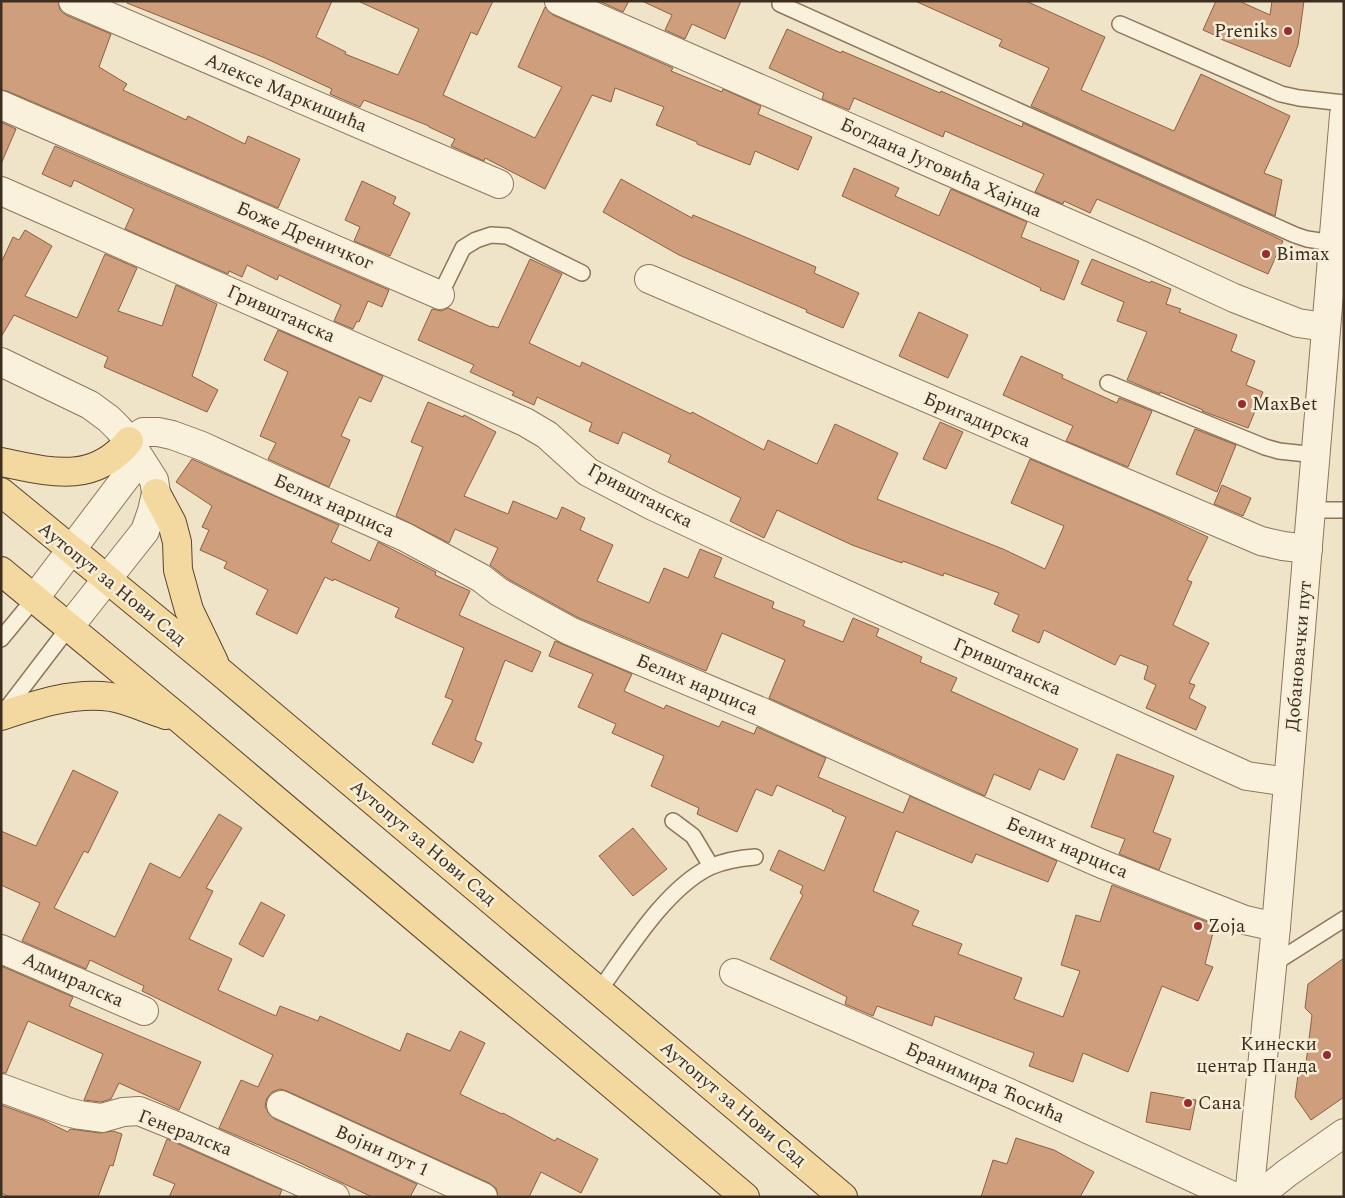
<svg xmlns="http://www.w3.org/2000/svg" width="1345" height="1198" viewBox="0 0 1345 1198" font-family="Spectral,serif">
<style>
.building{fill:#cf9f7d;stroke:#8d5f41}
.lines{fill:none;stroke-linecap:round;stroke-linejoin:round}
.service-casing{stroke:#8d765c;stroke-width:18}
.minor-casing{stroke:#8d765c;stroke-width:30}
.tertiary-casing{stroke:#8d765c;stroke-width:30}
.primary-casing{stroke:#5b4430;stroke-width:30}
.service{stroke:#faf1dc;stroke-width:15}
.minor{stroke:#faf1dc;stroke-width:28}
.tertiary{stroke:#faf1dc;stroke-width:28}
.primary{stroke:#f3d9a0;stroke-width:28}
.poi-dot{fill:#9e2a2b;stroke:#f7eed8;stroke-width:2}
.labels{text-anchor:middle;dominant-baseline:central;stroke-width:5;stroke-linejoin:round;paint-order:stroke}
.poi-label{font-size:19px;fill:#3d2e20;stroke:#f7eed8;text-anchor:start}
.street-label{font-size:19px;fill:#3d2e20;stroke:#f7eed8}
</style>
<rect width="100%" height="100%" fill="#f0e4c8"/>
<!-- building -->
<g class="building">
<path d="M1 1H58L60 10 66 15 111 34 99 67 127 84 123 90 186 120 188 116 245 144 248 136 300 159 278 208 68 117 7 91 1 90Z"/>
<path d="M127 1H332L316 37 346 52 345 54 398 75 419 29 358 1H493L477 35 471 32 443 95 535 138 562 87 518 67 545 7 553 15 673 68 671 71 722 92 723 89 761 106 758 114 812 137 798 170 755 151 750 165 697 144V142L656 125 664 107 615 88 611 102 592 95 545 189 485 158 484 161 451 146 455 139 429 127V126L364 100 360 107 330 94 332 89 265 58 127 3Z"/>
<path d="M599 1H629L623 12Z"/>
<path d="M642 1H741L725 39 692 24 685 39 665 30 672 15Z"/>
<path d="M915 1H1026L1105 37 1081 90 1174 131 1201 74 1290 116 1264 173 1282 180 1275 216 1031 106 1049 68 999 46 1002 40Z"/>
<path d="M1216 1H1239L1270 15 1272 1H1304L1298 45 1290 67 1218 38 1219 37 1203 30Z"/>
<path d="M787 29 841 53 842 51 940 93 941 91 1022 127 1023 123 1271 235 1283 241 1268 274 1097 199 1090 213 1064 201 1063 204 1035 192 1044 174 945 131 943 137 854 98 849 110 822 99 824 93 769 68Z"/>
<path d="M1 122 16 129 1 164Z"/>
<path d="M55 146 389 290 382 307 368 301 359 322 357 321 353 329 334 321 341 305 279 275 277 280 247 265 242 277 229 271 228 274 125 229 134 209 74 180 71 187 42 174Z"/>
<path d="M854 168 899 188 895 196 939 216 951 189 1027 222 1021 237 1079 261 1064 300 1040 290 1041 288 967 253 842 196Z"/>
<path d="M621 179 692 218 693 215 816 267 814 273 859 293 843 328 806 312 807 310 679 255 603 212Z"/>
<path d="M362 181 396 197 393 204 410 213 390 256 354 241 360 227 345 220Z"/>
<path d="M25 230 52 246 25 296 77 318 105 254 137 268 118 311 162 326 176 285 217 304 192 376 218 390 207 412 104 367 108 357 14 315 1 337V263L13 237 19 240Z"/>
<path d="M530 259 562 274 529 343 580 367 582 362 691 414 692 412 764 450 768 440 817 464 835 424 898 453 877 499 1003 549 1045 569 1064 526 1011 503 1030 459 1152 511 1208 537 1187 580 1192 582 1173 625 1209 643 1189 683 1195 685 1189 698 1206 707 1196 730 1146 708 1156 685 1144 679 1148 666 1120 655 1115 665 1044 630 1039 643 1012 631 1019 615 994 604 999 593 944 573 943 576 903 561 902 563 852 545 777 510 764 538 730 521 741 498 668 462 671 455 623 432 618 444 589 431 592 423 537 397 534 405 512 395 514 392 470 372 474 365 418 340 432 309 441 311 448 308 491 327 492 326 498 328Z"/>
<path d="M1092 259 1150 283 1151 281 1171 289 1166 304 1181 309 1179 312 1237 335 1231 351 1255 361 1246 385 1263 392 1248 428 1202 411 1203 410 1160 392V394L1127 380 1147 332 1117 321 1124 302 1081 284Z"/>
<path d="M919 312 968 335 948 378 899 356Z"/>
<path d="M278 330 383 376 371 402 359 397 341 436 350 440 329 487 268 459 276 443 260 436 288 372 264 360Z"/>
<path d="M1021 356 1063 375 1062 378 1117 403 1119 398 1152 411 1128 467 1066 441 1073 426 1003 395Z"/>
<path d="M428 402 463 417 464 415 496 432 464 496 508 514 513 501 557 519 562 507 585 518 580 530 613 545 597 581 649 603 664 568 688 578 700 549 722 558 714 577 774 602 772 608 805 621 803 626 843 642 853 618 879 629 876 636 922 657 920 662 957 678 951 691 1078 749 1064 780 1039 769 1030 790 994 774 985 796 769 698 785 660 722 633 706 671 577 617 508 579 490 565 498 548 455 529 449 543 396 516 423 447 411 442Z"/>
<path d="M940 422 963 432 946 469 923 459Z"/>
<path d="M1195 429 1236 445 1217 492 1176 474Z"/>
<path d="M192 459 339 525 331 542 370 561 378 542 436 572 435 575 470 591 459 615 541 652 532 672 505 660 475 740 482 743 473 763 432 744 453 700 445 697 464 648 395 617 399 608 334 579 333 581 325 577 297 634 256 614 268 590 224 568 227 562 200 550 209 530 202 527 212 506 176 482Z"/>
<path d="M1222 485 1251 498 1243 516 1214 504Z"/>
<path d="M555 641 632 674 624 691 664 709 666 705 719 727 722 721 754 734 757 727 826 758 818 777 903 813 910 796 1057 861 1048 882 976 854 972 863 896 831 873 891 919 911 912 925 962 944 958 954 1022 978 1014 999 1063 1017 1080 971 1061 965 1076 915 1100 922 1112 885 1215 925 1205 964 1213 967 1198 1001 1162 986 1128 1072 1083 1053 1073 1082 1029 1066 1034 1053 935 1016 932 1026 877 1006 873 1016 845 1004 847 997 770 959 803 895 800 893 803 886 770 870 779 850 824 871 846 817 832 811 833 810 777 785 772 796 756 789 737 832 697 814 699 808 651 786 664 756 612 733 616 724 578 707 593 674 549 656Z"/>
<path d="M1117 754 1174 776 1153 832 1171 839 1159 870 1119 854 1125 839 1091 827Z"/>
<path d="M73 770 118 792 88 853 84 851 54 908 115 937 150 863 180 878 219 814 242 828 206 888 213 891 189 939 232 959 218 990 276 1016 280 1006 318 1021 320 1016 400 1051 407 1033 450 1051 460 1031 485 1043 460 1094 502 1114 503 1113 555 1141 557 1138 598 1159 581 1193 541 1172 529 1197H498L496 1188 489 1183 287 1091 280 1089 272 1092 267 1098 265 1106 269 1114 275 1119 417 1184 410 1197H372L296 1161 219 1128 241 1080 258 1087 273 1055 142 991 144 986 90 960 86 969 22 941 40 903 1 885V831L36 846Z"/>
<path d="M633 828 667 869 633 896 599 856Z"/>
<path d="M261 902 285 915 263 957 239 944Z"/>
<path d="M1344 958V1097L1311 1120 1295 1097 1298 1075 1305 1071 1312 1015 1305 1008 1308 984Z"/>
<path d="M1 966 73 997 69 1006 201 1062 179 1110 119 1083 111 1099 101 1102 84 1100 103 1054 28 1021 6 1073H1Z"/>
<path d="M1151 1092 1196 1100 1190 1130 1146 1122Z"/>
<path d="M1 1105 43 1120 68 1132 70 1129 100 1133 113 1131 122 1134 113 1166 110 1165 98 1197H10L1 1193Z"/>
<path d="M1016 1138 1054 1150 1094 1172 1080 1197H981L993 1160 1007 1164Z"/>
<path d="M167 1139 282 1190 279 1197H169L175 1184 153 1175Z"/>
</g>
<g class="lines">
<!-- service casing -->
<g class="service-casing">
<g id="service">
<path d="M780 4 1295 235 1307 239 1333 243"/>
<path d="M1120 24 1281 94 1299 98 1344 103"/>
<path d="M440 295 463 248 476 240 491 235 507 236 582 273"/>
<path d="M1108 383 1265 447 1279 451 1316 455"/>
<path d="M1311 510H1344"/>
<path d="M1 639 34 599"/>
<path d="M4 712 69 627"/>
<path d="M673 821 693 836 711 866"/>
<path d="M1273 964 1344 919"/>
<path d="M599 991C628 951 665 889 710 867 724 861 740 858 755 857"/>
</g>
</g>
<!-- minor casing -->
<g class="minor-casing">
<g id="minor">
<path d="M73 1 499 184"/>
<path d="M559 1 1141 255 1234 298 1298 323 1325 327"/>
<path d="M1 105 440 295"/>
<path d="M1 191 525 422 547 435 588 472 653 506 728 541 1247 776 1288 782"/>
<path d="M649 279 1261 541 1283 546 1308 549"/>
<path d="M1 362 90 405 109 419 118 428 129 441 154 480 156 493 152 511 145 531 69 627"/>
<path d="M129 441 143 432H158L172 435 202 446 278 481 405 537 481 578 499 592 517 602 570 631 605 646 762 712 953 799 1102 864 1245 920 1276 927"/>
<path d="M34 599 140 459"/>
<path d="M1 949 144 1011"/>
<path d="M734 973 1016 1096 1235 1197"/>
<path d="M1 1088 67 1112 80 1115 102 1118 123 1112 139 1111 176 1126 335 1197"/>
<path d="M281 1105 483 1197"/>
</g>
</g>
<!-- tertiary casing -->
<g class="tertiary-casing">
<g id="tertiary">
<path d="M1249 1197 1276 927 1344 115"/>
<path d="M1257 1197 1287 1173 1344 1133"/>
</g>
</g>
<!-- primary casing -->
<g class="primary-casing">
<g id="primary">
<path d="M1 462C50 472 93 485 129 441"/>
<path d="M1 492 218 670 843 1197"/>
<path d="M156 493 172 523 177 542 178 570 189 610 214 662"/>
<path d="M1 571 181 720 745 1197"/>
<path d="M1 716C37 704 73 692 111 697 129 700 149 710 166 715"/>
</g>
</g>
<!-- service -->
<use href="#service" class="service"/>
<!-- minor -->
<use href="#minor" class="minor"/>
<!-- tertiary -->
<use href="#tertiary" class="tertiary"/>
<!-- primary -->
<use href="#primary" class="primary"/>
</g>
<!-- markers -->
<g class="poi-dot">
<circle cx="1288" cy="31" r="5"/>
<circle cx="1266" cy="254" r="5"/>
<circle cx="1242" cy="404" r="5"/>
<circle cx="1198" cy="926" r="5"/>
<circle cx="1327" cy="1055" r="5"/>
<circle cx="1188" cy="1103" r="5"/>
</g>
<g class="labels">
<!-- poi labels -->
<g class="poi-label">
<text x="1278" y="31" text-anchor="end">Preniks</text>
<text x="1276" y="254">Bimax</text>
<text x="1252" y="404">MaxBet</text>
<text x="1208" y="926">Zoja</text>
<text x="1317" y="1044" text-anchor="end">Кинески<tspan x="1317" dy="22">центар Панда</tspan></text>
<text x="1198" y="1103">Сана</text>
</g>
<!-- street labels -->
<g class="street-label">
<text transform="translate(286 93) rotate(23)">Алексе Маркишића</text>
<text transform="translate(941 168) rotate(24)">Богдана Југовића Хајнца</text>
<text transform="translate(305 236) rotate(23)">Боже Дреничког</text>
<text transform="translate(281 314) rotate(24)">Гривштанска</text>
<text transform="translate(977 420) rotate(23)">Бригадирска</text>
<text transform="translate(640 496) rotate(28)">Гривштанска</text>
<text transform="translate(334 506) rotate(24)">Белих нарциса</text>
<text transform="translate(112 584) rotate(39)">Аутопут за Нови Сад</text>
<text transform="translate(1299 656) rotate(-85)">Добановачки пут</text>
<text transform="translate(1007 667) rotate(24)">Гривштанска</text>
<text transform="translate(697 685) rotate(23)">Белих нарциса</text>
<text transform="translate(423 843) rotate(40)">Аутопут за Нови Сад</text>
<text transform="translate(1067 848) rotate(23)">Белих нарциса</text>
<text transform="translate(73 980) rotate(24)">Адмиралска</text>
<text transform="translate(985 1083) rotate(24)">Бранимира Ћосића</text>
<text transform="translate(733 1104) rotate(40)">Аутопут за Нови Сад</text>
<text transform="translate(185 1133) rotate(21)">Генералска</text>
<text transform="translate(382 1151) rotate(24)">Војни пут 1</text>
</g>
</g>
<!-- border -->
<rect width="1345" height="1198" fill="none" stroke="#3d2e20" stroke-width="5"/>
</svg>
